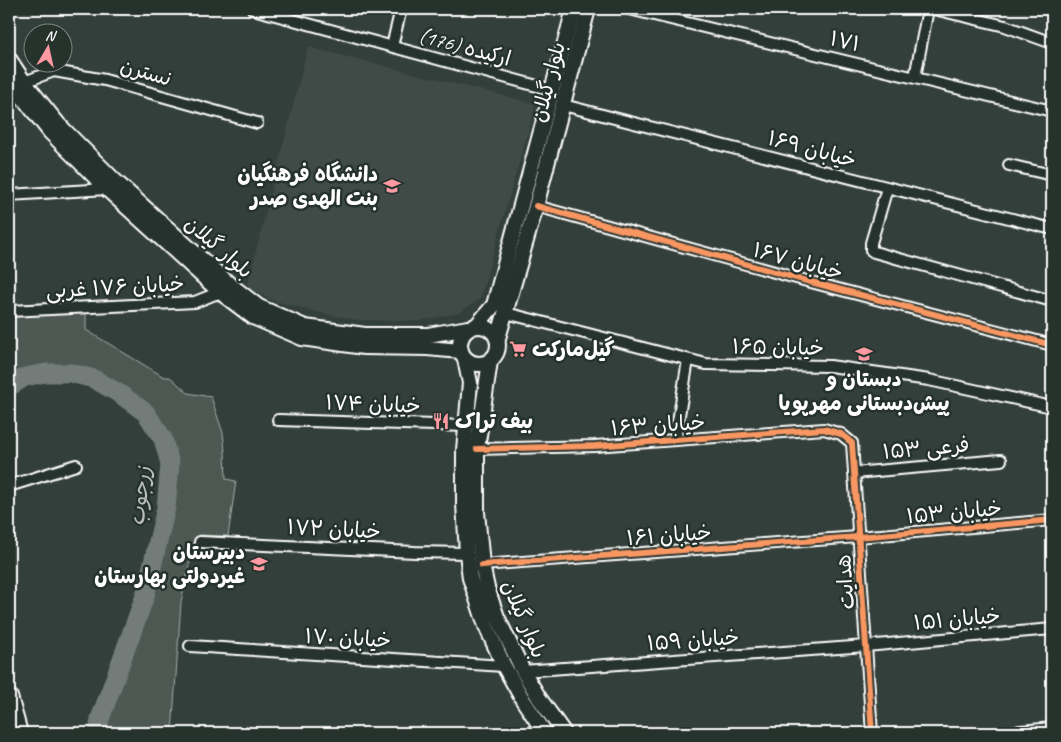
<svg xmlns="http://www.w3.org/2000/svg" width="1061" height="742" viewBox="0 0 1061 742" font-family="Caveat,'Playpen Sans Arabic',sans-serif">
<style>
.built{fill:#404c47}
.green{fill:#4d5853;stroke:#a6aca9}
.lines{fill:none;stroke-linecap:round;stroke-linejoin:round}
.river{stroke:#737b78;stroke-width:19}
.minor-casing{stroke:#fff;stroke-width:14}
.secondary-casing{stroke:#fff;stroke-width:18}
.primary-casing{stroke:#fff;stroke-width:20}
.minor{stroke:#26332d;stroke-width:10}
.secondary{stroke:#26332d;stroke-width:14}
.primary{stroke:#26332d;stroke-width:16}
.cycleway-casing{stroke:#26332d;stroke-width:9}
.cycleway{stroke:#f99763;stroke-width:6}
.labels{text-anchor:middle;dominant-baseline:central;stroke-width:5;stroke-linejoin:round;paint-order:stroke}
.street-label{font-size:21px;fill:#fff;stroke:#26332d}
.poi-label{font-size:21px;font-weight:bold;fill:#fff;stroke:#26332d;text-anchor:end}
.water-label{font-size:22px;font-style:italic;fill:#b9bdbc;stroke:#26332d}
</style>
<rect width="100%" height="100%" fill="#333f3a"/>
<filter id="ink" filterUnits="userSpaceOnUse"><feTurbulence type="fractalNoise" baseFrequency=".02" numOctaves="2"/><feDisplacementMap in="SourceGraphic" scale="10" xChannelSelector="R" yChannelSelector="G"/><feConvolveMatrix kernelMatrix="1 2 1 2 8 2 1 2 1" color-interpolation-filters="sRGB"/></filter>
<g filter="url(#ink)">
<!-- built -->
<path class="built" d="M308 47 536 104 480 299 458 313 419 321 357 320 316 312 272 300 247 287Z"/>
<!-- green -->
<path class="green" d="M86 311V330L164 377H170L188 393 211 397 223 433 225 451 226 479 236 481 228 536 199 535 189 565 181 602 172 733H104L117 685 139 638 164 551 175 497 176 471 174 459 166 437 154 418 128 393 107 381 88 374 65 370 39 371 25 373 9 378V315Z"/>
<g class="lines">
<!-- river -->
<path class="river" d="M9 387 25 377 46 373H71L94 379 120 394 146 413 163 439 170 464 166 508 145 596 100 719 98 733"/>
<!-- minor casing -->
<g class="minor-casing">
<g id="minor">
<path d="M253 9 552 90"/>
<path d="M629 9 1052 111"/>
<path d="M934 9 1005 26 1052 43"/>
<path d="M392 46 401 9"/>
<path d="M915 77 928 9"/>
<path d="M24 82 54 71 105 80 257 123"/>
<path d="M563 105 1052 229"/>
<path d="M1009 165 1052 175"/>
<path d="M887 188 871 243V250L874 252 1052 301"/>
<path d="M9 195 107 189"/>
<path d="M536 206 807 281 1052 345"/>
<path d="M9 311 195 302 220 292"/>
<path d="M506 313 706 364 830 366 929 380 1052 407"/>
<path d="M278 420 466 426"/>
<path d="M675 440 688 360"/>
<path d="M477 449 595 446 824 429 841 434 852 443 872 733"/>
<path d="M854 473 1001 460"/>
<path d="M9 486 76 465"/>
<path d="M200 542 415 552 467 553"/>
<path d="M482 565 858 537 1052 520"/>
<path d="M190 646 504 666"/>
<path d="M523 671 866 646 1052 629"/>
<path d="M1001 733 1052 728"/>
</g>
</g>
<!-- secondary casing -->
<g class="secondary-casing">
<g id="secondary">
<path d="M9 59 24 82 58 124 115 181 228 283 259 307 305 327 365 335H428L468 328"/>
<path d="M9 80 50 132 107 189 220 292 253 317 302 338 364 347 427 348 461 351"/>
<path d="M477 325 494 305 574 9"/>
<circle cx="479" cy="345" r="19"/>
<path d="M498 338 536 206 588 9"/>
<path d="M465 359 470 383 464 450V504L467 553 470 578 486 626 504 666 523 700 545 733"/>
<path d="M490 361 477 449V512L482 565 487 588 497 617 523 671 539 698 564 733"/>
</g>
</g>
<!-- primary casing -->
<g class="primary-casing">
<path id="primary" d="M9 697 19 733"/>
</g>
<!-- minor -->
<use href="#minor" class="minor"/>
<!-- secondary -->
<use href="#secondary" class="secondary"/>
<!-- primary -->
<use href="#primary" class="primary"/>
<!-- cycleway casing -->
<g class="cycleway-casing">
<g id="cycleway">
<path d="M536 206 807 281 1052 345"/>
<path d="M477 449 595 446 824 429 841 434 852 443 872 733"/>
<path d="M482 565 858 537 1052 520"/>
</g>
</g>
<!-- cycleway -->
<use href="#cycleway" class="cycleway"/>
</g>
</g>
<!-- icons -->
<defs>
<g id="university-bare" transform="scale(1.35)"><path d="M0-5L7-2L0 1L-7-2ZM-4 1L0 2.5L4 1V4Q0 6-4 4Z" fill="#ff9aa2" stroke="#26332d" stroke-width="2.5" paint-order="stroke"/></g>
<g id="supermarket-bare" transform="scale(1.35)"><path d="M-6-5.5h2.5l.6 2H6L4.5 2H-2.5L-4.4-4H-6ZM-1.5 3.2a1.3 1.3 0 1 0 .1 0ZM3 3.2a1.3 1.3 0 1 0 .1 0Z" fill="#ff9aa2" stroke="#26332d" stroke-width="2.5" paint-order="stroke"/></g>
<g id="school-bare" transform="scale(1.35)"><path d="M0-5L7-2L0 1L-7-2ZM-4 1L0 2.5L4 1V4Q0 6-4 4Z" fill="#ff9aa2" stroke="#26332d" stroke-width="2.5" paint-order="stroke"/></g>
<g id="restaurant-bare" transform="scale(1.35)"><path d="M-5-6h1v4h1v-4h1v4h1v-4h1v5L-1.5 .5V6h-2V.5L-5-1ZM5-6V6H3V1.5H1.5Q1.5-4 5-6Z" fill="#ff9aa2" stroke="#26332d" stroke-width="2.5" paint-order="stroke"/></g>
</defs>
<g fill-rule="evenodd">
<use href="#university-bare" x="392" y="186"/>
<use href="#supermarket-bare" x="518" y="349"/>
<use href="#school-bare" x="864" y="354"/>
<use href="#restaurant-bare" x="441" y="421"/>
<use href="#school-bare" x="259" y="564"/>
</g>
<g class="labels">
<!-- street labels -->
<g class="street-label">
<text transform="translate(845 41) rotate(13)">۱۷۱</text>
<text transform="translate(465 47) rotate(15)">ارکیده (176)</text>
<text transform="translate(146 72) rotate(16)">نسترن</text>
<text transform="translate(548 82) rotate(-75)">بلوار گیلان</text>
<text transform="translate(812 149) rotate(15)">خیابان ۱۶۹</text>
<text transform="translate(219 247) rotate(41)">بلوار گیلان</text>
<text transform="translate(798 261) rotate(15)">خیابان ۱۶۷</text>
<text transform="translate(115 287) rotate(-3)">خیابان ۱۷۶ غربی</text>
<text transform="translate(778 347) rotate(1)">خیابان ۱۶۵</text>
<text transform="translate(373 404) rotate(2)">خیابان ۱۷۴</text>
<text transform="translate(658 425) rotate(-4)">خیابان ۱۶۳</text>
<text transform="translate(926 448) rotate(-5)">۱۵۳ فرعی</text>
<text transform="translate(954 512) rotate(-5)">خیابان ۱۵۳</text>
<text transform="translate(334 529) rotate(3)">خیابان ۱۷۲</text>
<text transform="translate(669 535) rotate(-4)">خیابان ۱۶۱</text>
<text transform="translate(845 582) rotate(-94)">هدایت</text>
<text transform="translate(524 619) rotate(67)">بلوار گیلان</text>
<text transform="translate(957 619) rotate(-5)">خیابان ۱۵۱</text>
<text transform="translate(348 638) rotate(3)">خیابان ۱۷۰</text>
<text transform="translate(693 640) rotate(-4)">خیابان ۱۵۹</text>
</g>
<!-- poi labels -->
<g class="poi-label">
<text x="378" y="174">دانشگاه فرهنگیان<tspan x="378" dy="24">بنت الهدی صدر</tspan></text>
<text x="532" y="349" text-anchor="start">گیل‌مارکت</text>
<text x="864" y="379" text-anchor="middle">دبستان و<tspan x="864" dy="24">پیش‌دبستانی مهرپویا</tspan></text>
<text x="455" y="421" text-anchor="start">بیف تراک</text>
<text x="245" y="552">دبیرستان<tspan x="245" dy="24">غیردولتی بهارستان</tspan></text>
</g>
<!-- water labels -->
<g class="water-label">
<text transform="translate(140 496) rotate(-83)">زرجوب</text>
</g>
</g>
<!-- margin -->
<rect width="1061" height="742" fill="none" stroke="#26332d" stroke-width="30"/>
<rect x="15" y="15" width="1031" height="712" fill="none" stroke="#fff" stroke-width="2" filter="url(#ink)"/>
<!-- north arrow -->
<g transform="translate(48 48) rotate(9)"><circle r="24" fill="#26332d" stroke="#7d8581"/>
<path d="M0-4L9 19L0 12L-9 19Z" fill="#ff9aa2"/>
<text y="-8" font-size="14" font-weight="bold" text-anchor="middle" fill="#ffffff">N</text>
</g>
</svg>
